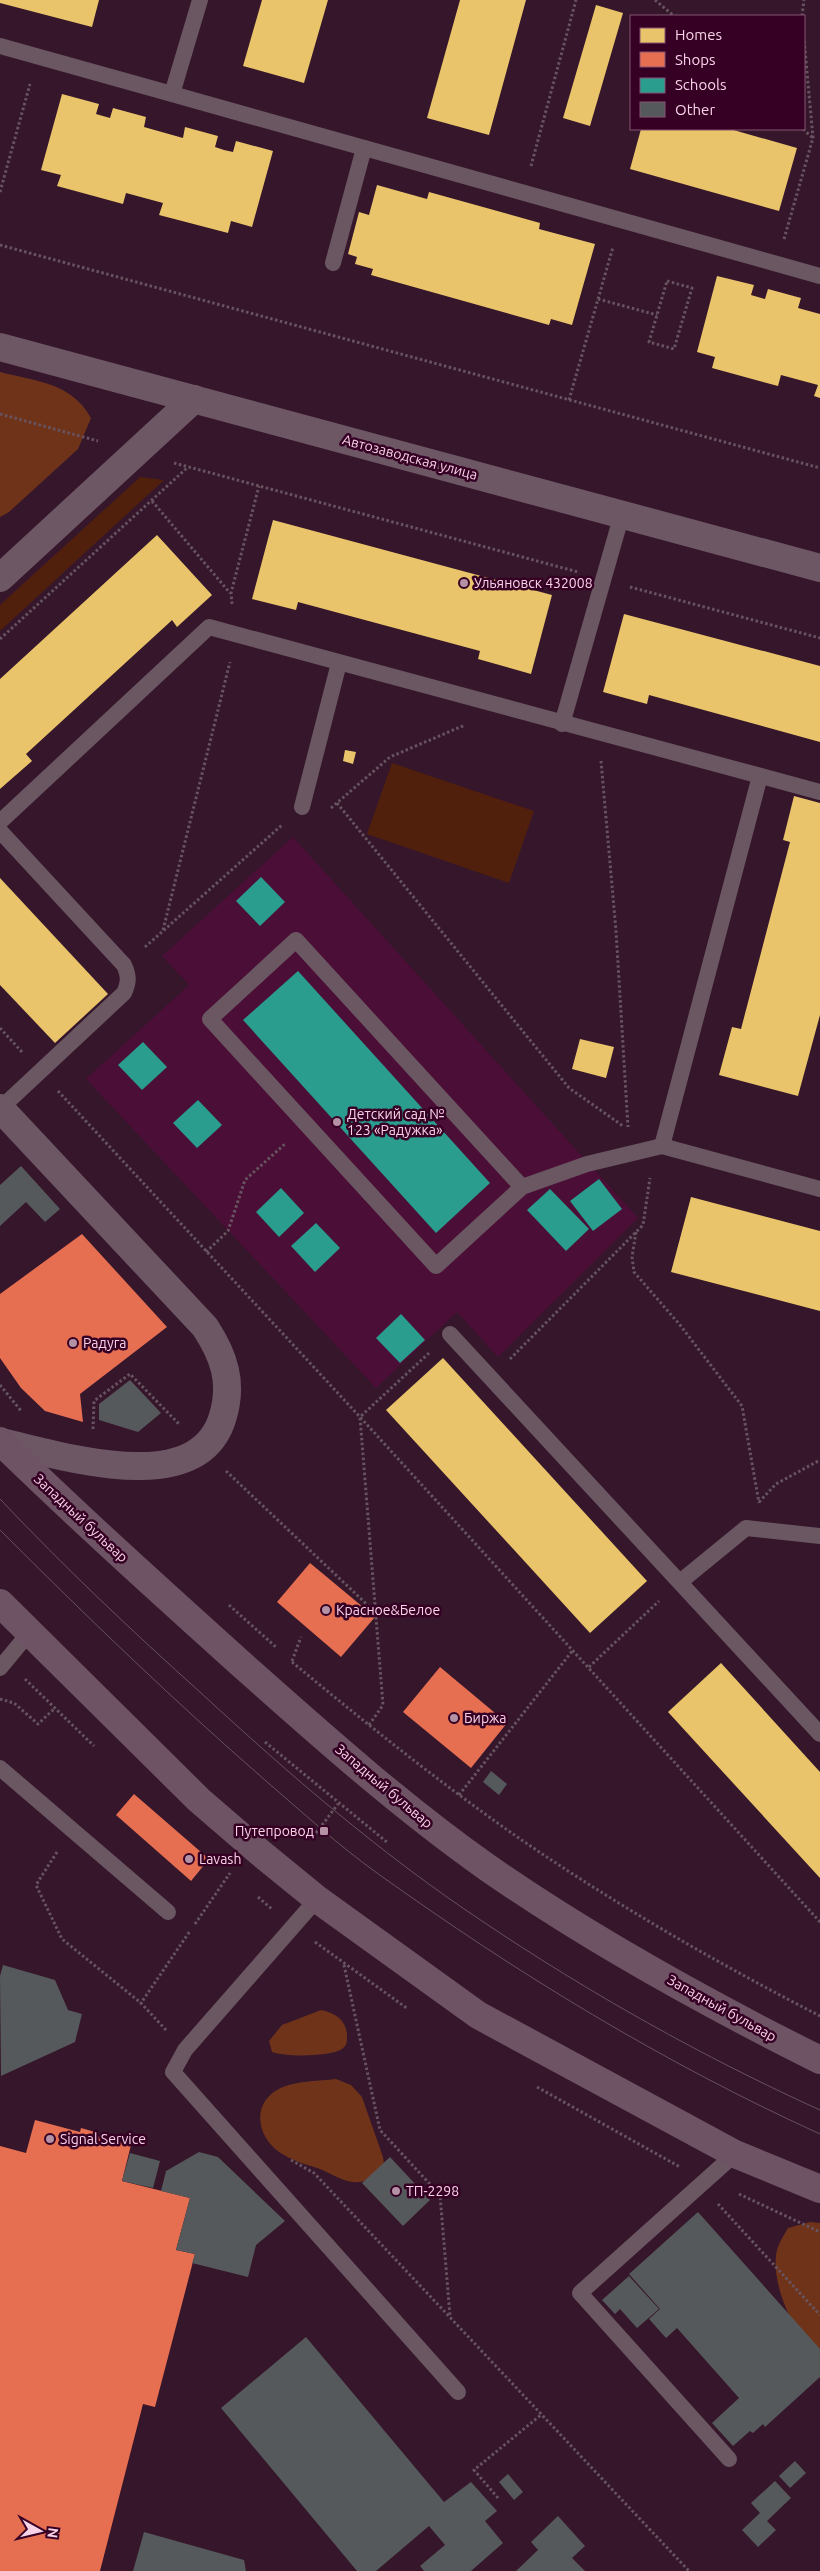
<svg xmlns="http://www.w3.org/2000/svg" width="820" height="2571" viewBox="0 0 820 2571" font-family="Ubuntu,sans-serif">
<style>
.built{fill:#4b0f37}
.green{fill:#50200d}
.forest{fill:#6f331a}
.homes{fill:#e9c46a}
.shops{fill:#e76f51}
.schools{fill:#2a9d8f}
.building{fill:#56595b}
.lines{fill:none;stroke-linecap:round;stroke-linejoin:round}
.path{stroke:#675460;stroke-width:3;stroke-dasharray:2.5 2.5;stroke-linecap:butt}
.lane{stroke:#6a5761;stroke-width:16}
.secondary{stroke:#6e5765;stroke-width:28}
.primary{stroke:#6e5364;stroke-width:28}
.tram{stroke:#67525e;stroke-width:1}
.poi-dot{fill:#b491a5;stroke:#360025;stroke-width:2}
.labels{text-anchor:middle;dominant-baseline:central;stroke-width:5;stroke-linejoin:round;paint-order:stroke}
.street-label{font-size:14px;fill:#f8d3e7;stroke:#360025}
.poi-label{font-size:14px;fill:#f8d3e7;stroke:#360025;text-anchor:start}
</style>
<rect width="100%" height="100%" fill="#35162b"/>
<!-- built -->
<path class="built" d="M293 837 638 1218 498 1357 457 1312 376 1388 86 1079 189 985 162 956Z"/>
<!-- green -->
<g class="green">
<path d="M140 477 164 480 0 631V605Z"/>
<path d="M392 763 534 811 509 883 367 834Z"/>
</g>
<!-- forest -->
<g class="forest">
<path d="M0 372C37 382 71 382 91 418L78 449 9 512 0 517Z"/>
<path d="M321 2010C337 2013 348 2022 347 2039 347 2043 346 2046 342 2049 329 2057 286 2057 272 2052L269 2041 282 2025Z"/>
<path d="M336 2079 351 2085 362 2097 383 2157 384 2164C377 2172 371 2180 360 2182 345 2184 333 2174 320 2169 308 2165 296 2162 284 2155 256 2140 249 2101 283 2087 298 2081 319 2081 336 2079Z"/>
<path d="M810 2222 820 2223V2349C793 2339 772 2283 776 2256 777 2245 783 2237 788 2228Z"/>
</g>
<!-- homes -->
<g class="homes">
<path d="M0 0H99L92 27 0 3Z"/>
<path d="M262 0H328L304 83 243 66Z"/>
<path d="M460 0H526L489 135 427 118Z"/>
<path d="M596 5 623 13 590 126 563 118Z"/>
<path d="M62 94 99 104 96 114 110 118 113 108 146 117 144 127 183 138 185 127 218 136 215 147 224 150 233 152 236 141 273 151 252 227 231 221 228 233 159 215 163 203 126 193 123 204 57 186 61 175 41 170Z"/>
<path d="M641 129H730L797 148 779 211 630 169Z"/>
<path d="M377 185 427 199 429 192 540 223 539 229 595 244 572 325 551 319 549 325 371 275 373 269 355 264 357 257 348 254 359 212 369 215Z"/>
<path d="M717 276 754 285 751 295 765 299 768 289 801 298 798 308 820 314V398L814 396 818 385 781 375 778 386 712 368 715 357 697 352Z"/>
<path d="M273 520 552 595 531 674 478 659 480 651 298 602 296 610 252 599Z"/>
<path d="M157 535 212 595 177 627 172 620 170 622 26 754 32 761 0 789V679Z"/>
<path d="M624 614 820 666V742L649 695 647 704 603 692Z"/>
<path d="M345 750 356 752 353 764 343 761Z"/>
<path d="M794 796 820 803V1015L798 1096 719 1075 732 1027 741 1029 790 842 783 840Z"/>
<path d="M0 878 108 994 55 1043 0 985Z"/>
<path d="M580 1039 614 1047 606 1078 572 1069Z"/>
<path d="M691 1197 820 1231V1311L671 1272Z"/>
<path d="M443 1358 647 1581 590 1633 386 1410Z"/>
<path d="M721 1663 820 1772V1878L668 1712Z"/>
</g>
<!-- shops -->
<g class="shops">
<path d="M82 1234 167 1327 80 1394 83 1422 45 1411 21 1388 0 1358V1294Z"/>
<path d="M310 1563 375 1617 341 1657 277 1602Z"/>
<path d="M440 1667 507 1723 471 1768 403 1712Z"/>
<path d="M134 1794 209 1859 191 1881 116 1815Z"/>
<path d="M35 2120 80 2132 81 2128 95 2132V2135L131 2145 122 2181 190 2198 176 2250 195 2254 155 2407 143 2404 100 2571H0V2146L26 2153Z"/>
</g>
<!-- schools -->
<g class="schools">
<path d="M261 877 285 902 260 926 236 901Z"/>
<path d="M298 971 490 1183 436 1233 243 1020Z"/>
<path d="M143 1042 167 1067 142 1090 118 1065Z"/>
<path d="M198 1100 222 1125 197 1148 173 1123Z"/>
<path d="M599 1179 622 1209 593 1231 570 1201Z"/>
<path d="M281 1188 304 1213 279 1237 256 1212Z"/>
<path d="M550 1189 589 1229 566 1251 527 1210Z"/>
<path d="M316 1223 340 1248 315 1272 291 1246Z"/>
<path d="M401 1314 425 1340 400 1363 376 1338Z"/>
</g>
<!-- building -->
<g class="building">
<path d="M21 1166 60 1209 45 1222 26 1202 0 1226V1185Z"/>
<path d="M130 1380 161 1413 138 1432 99 1420V1404Z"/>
<path d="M491 1771 507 1784 499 1795 483 1782Z"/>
<path d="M3 1965 55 1980 68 2010 82 2014 75 2042 1 2076 0 1976Z"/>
<path d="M199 2152 218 2157 285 2221 256 2245 248 2277 192 2263 195 2254 176 2250 190 2198 161 2191 166 2171Z"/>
<path d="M130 2153 160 2161 153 2188 122 2181Z"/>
<path d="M390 2157 430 2200 403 2226 362 2183Z"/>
<path d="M698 2212 820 2349V2377L765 2427 763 2424 753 2433 750 2431 733 2446 712 2423 739 2398 677 2328 666 2338 649 2319 660 2309 629 2274Z"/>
<path d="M629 2276 659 2309 637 2328 620 2309 615 2314 602 2300Z"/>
<path d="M306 2337 444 2502 471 2482 497 2511 485 2521 503 2543 471 2571H424L420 2566 445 2545 429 2526 376 2571H357L221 2408Z"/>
<path d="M795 2461 806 2473 790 2488 779 2476Z"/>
<path d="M508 2474 523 2492 514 2500 499 2482Z"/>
<path d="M775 2481 791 2498 767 2521 776 2530 758 2547 742 2530 760 2513 751 2503Z"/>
<path d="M558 2516 585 2546 572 2558 585 2571H516L538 2550 531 2542Z"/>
<path d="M144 2532 244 2560 246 2571H133Z"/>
</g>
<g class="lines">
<!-- path -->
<g class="path">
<path d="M655 0 674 16"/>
<path d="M802 16 804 0"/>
<path d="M803 129 813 138"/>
<path d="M531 166 576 0"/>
<path d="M0 192 30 84"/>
<path d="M784 239 813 138 804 39"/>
<path d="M0 245 820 468"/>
<path d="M667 281 692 288 674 349 649 342Z"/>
<path d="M598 299 657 315"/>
<path d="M569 400 613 247"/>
<path d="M0 414 98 441"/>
<path d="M174 463 578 572"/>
<path d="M152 501 230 593"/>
<path d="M630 587 820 638"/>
<path d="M232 604 231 593 259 486"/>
<path d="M0 639 188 467"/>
<path d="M601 761 616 931 628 1127"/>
<path d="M337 803 569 1088 623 1126"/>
<path d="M331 808 390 757 465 725"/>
<path d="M163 930 230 662"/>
<path d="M145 947 282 825"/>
<path d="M0 1028 22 1052"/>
<path d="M58 1091 360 1417 820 1922"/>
<path d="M636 1232 632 1257 634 1272 680 1325 742 1406 759 1503"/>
<path d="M206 1252 228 1231 245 1180 286 1143"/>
<path d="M510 1359 643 1225 650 1178"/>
<path d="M0 1385 22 1412"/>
<path d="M93 1429 94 1401 130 1374 179 1424"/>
<path d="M226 1471 376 1613"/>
<path d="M759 1502 776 1484 820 1460"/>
<path d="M229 1605 277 1648"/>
<path d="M292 1661 301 1637"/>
<path d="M292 1662C368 1725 445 1787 526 1843 620 1907 719 1964 820 2016"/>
<path d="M589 1667 659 1601"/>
<path d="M25 1679 94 1746"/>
<path d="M0 1699 14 1703 38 1724 54 1709"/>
<path d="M369 1725 383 1705 360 1417 429 1353"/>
<path d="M265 1742 388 1843"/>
<path d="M459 1795 573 1650"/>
<path d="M316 1833 338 1804"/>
<path d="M57 1852 36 1885 62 1939 141 2003"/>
<path d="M258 1897 273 1910"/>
<path d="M195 1924 230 1873"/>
<path d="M315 1942 408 2009"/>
<path d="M344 1965 380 2130 440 2195 450 2316"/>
<path d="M166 2030 141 2003 190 1931"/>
<path d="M537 2087 680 2167"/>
<path d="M291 2160 314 2173 689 2571"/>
<path d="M739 2194 820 2232"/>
<path d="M718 2204 820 2315"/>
<path d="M498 2498 474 2470 542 2414"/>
</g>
<!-- lane -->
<g class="lane">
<path d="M200 0 172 94 820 276"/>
<path d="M0 46 172 94"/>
<path d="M333 263 364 148"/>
<path d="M562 724 622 514"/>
<path d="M760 776 662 1146 820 1189"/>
<path d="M302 807 339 663"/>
<path d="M0 822 209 627 820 792"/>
<path d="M0 831 124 965C129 976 129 982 124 993L1 1108"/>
<path d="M522 1187 296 940 210 1019 436 1266 522 1187 587 1164 662 1146"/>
<path d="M450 1334 820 1734"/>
<path d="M680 1582 746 1528 820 1536"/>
<path d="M0 1668 29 1633"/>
<path d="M0 1768 168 1912"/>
<path d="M317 1899 185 2050 173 2072 458 2392"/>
<path d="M729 2459 580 2293 735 2154"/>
</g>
<!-- secondary -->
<g class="secondary">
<path d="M0 347 820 568"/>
<path d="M0 578 194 399"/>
<path d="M0 1108 205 1327C224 1356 233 1382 223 1416 199 1501 60 1455 1 1442"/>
</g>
<!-- primary -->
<g class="primary">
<path d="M0 1441C78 1517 159 1590 240 1663 320 1734 400 1806 488 1868 593 1941 706 2003 820 2060"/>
<path d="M0 1603 199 1800 257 1850 317 1899 478 2015 735 2154 820 2189"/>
</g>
<!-- tram -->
<g class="tram">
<path d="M0 1499C64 1567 132 1631 201 1693 290 1775 381 1854 482 1921 589 1993 703 2057 820 2110"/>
<path d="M0 1530C86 1616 174 1701 266 1781 302 1812 338 1845 377 1873 518 1974 662 2062 820 2134"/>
</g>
</g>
<!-- markers -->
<g class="poi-dot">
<circle cx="464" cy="583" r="5"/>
<circle cx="337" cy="1122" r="5"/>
<circle cx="73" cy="1343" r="5"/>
<circle cx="326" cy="1610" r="5"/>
<circle cx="454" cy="1718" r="5"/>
<rect x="319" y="1826" width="10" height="10" rx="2.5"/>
<circle cx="189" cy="1859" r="5"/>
<circle cx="50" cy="2139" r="5"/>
<circle cx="396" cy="2191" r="5"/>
</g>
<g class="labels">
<!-- street labels -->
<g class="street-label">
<text transform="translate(410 457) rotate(15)">Автозаводская улица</text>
<text transform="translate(81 1518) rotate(43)">Западный бульвар</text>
<text transform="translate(384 1786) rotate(40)">Западный бульвар</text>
<text transform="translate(722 2008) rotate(29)">Западный бульвар</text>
</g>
<!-- poi labels -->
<g class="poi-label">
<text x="474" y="583">Ульяновск 432008</text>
<text x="347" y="1114">Детский сад №<tspan x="347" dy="16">123 «Радужка»</tspan></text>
<text x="83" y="1343">Радуга</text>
<text x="336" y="1610">Красное&amp;Белое</text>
<text x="464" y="1718">Биржа</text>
<text x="314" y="1831" text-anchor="end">Путепровод</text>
<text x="199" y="1859">Lavash</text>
<text x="60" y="2139">Signal Service</text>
<text x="406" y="2191">ТП-2298</text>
</g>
</g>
<!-- legend -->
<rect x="630" y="15" width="175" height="115" fill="#360025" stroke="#845473"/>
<rect x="640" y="28" width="25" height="15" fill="#e9c46a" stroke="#845473"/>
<text x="675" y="40" font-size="15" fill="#f8d3e7">Homes</text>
<rect x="640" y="52" width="25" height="15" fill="#e76f51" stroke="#845473"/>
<text x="675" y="65" font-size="15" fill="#f8d3e7">Shops</text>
<rect x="640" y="78" width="25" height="15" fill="#2a9d8f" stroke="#845473"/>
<text x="675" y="90" font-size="15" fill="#f8d3e7">Schools</text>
<rect x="640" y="102" width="25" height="15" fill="#56595b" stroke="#845473"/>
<text x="675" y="115" font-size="15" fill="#f8d3e7">Other</text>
<!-- north arrow -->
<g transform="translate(40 2531) rotate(98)" stroke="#360025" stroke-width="4" paint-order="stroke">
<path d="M0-4L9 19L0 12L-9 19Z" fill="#f8d3e7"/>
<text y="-8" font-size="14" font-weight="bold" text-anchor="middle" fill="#f8d3e7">N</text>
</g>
</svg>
